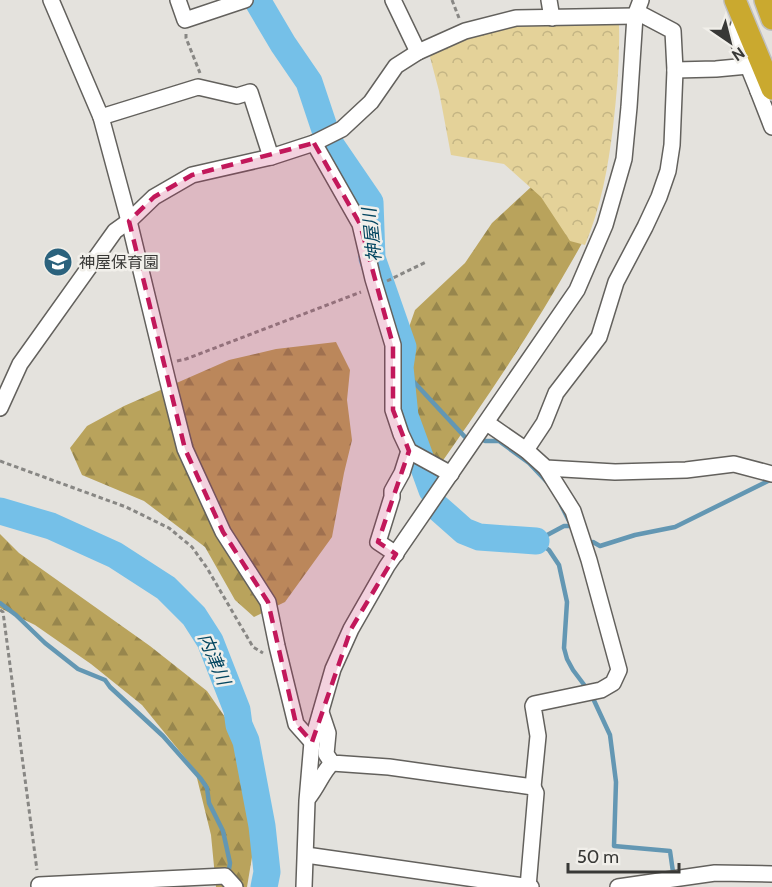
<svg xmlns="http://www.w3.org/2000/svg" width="772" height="887" viewBox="0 0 772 887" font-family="Cabin,'Noto Sans JP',sans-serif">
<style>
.forest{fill:url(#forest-firs)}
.park{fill:url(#park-crowns)}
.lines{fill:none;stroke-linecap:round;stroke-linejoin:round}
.stream{stroke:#6397b3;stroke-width:4.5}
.river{stroke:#75c0e8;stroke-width:27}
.minor-casing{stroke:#63615d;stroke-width:18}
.highway-casing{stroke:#bfbfbf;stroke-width:24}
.path{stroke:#888784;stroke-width:3;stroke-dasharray:4.5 3;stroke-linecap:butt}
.minor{stroke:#fff;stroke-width:15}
.highway{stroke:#caa92f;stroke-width:21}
.marked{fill:#c2185b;fill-opacity:0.2;stroke:#c2185b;stroke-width:4.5;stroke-dasharray:12 8;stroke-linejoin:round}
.labels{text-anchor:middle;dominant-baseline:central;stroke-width:5;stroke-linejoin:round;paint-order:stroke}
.poi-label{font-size:16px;fill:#383836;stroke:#f1efea;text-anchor:start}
.water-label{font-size:18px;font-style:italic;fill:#034660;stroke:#f1efea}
</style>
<defs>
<pattern id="forest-firs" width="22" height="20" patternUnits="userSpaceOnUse" patternTransform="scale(1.5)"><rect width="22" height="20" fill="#b9a35c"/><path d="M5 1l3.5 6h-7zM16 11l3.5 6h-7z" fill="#97864d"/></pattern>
<pattern id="park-crowns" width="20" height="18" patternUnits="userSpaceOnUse" patternTransform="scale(1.5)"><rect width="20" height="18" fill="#e4d299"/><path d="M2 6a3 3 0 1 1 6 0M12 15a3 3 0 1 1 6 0" fill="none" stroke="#c4b584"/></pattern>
</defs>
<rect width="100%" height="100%" fill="#e4e2dd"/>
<!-- forest -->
<g class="forest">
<path d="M544 175 586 236C540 320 487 398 432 476L417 470 407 434 397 412 400 353 415 310 465 263 492 223Z"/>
<path d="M336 342 350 370 347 400 352 440 344 473 332 537 285 602 254 617 235 600 205 547 144 501 82 475 70 448 87 426 124 406 229 360 276 349Z"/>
<path d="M0 534 19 553 150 646 207 691 238 736 257 827 247 887H216L211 835 195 770 142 705 91 664 35 625 0 608Z"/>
</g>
<!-- park -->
<path class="park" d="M530 22 619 24C620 59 617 93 613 127 608 168 601 207 585 245L570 241 541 197 504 164 451 155 439 91 430 57 432 53 490 30Z"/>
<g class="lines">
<!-- stream -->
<g class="stream">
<path d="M400 367 465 437"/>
<path d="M485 441H499L529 463 547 482"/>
<path d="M561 505 569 521"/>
<path d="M572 526H564L536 541 549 550 559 565 567 602 564 648 567 659 573 670 591 694 610 735 616 782 614 846 670 851 673 872"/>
<path d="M593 542 600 546 635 535 675 527 770 480"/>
<path d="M0 603 16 615 45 643 78 669 105 680 110 687 163 736 201 779 207 788 209 803 223 831 230 863 228 875"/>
</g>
<!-- river -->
<g class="river">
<path d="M257 0 283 44 309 82 329 142 370 202 372 258 403 347 400 367 405 416 432 490"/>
<path d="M438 508 464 531 479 537 536 541"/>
<path d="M0 511 51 526 115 555 166 588 194 616 210 641 237 710 239 725 246 741 262 826 267 872 264 887"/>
</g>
<!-- minor casing -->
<g class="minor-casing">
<g id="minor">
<path d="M51 0 101 117 129 221 168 382 185 449 223 532 268 602 277 646 296 724 312 742"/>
<path d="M178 0 185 20 245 0"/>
<path d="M393 0 418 52"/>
<path d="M549 0 552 18"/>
<path d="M742 17 735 34 758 91"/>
<path d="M675 70 716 69 748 66"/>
<path d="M759 82 758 91 772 127"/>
<path d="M101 117 198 87 237 96 250 92 271 157"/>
<path d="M314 143 360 224 373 279 393 345V410L401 434 409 451 451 474"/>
<path d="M0 408 20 364 115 231 129 221 154 197 192 175 271 157 314 143 342 129 371 102 396 66 418 52 465 31 516 18 635 16"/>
<path d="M487 423 526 450 546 468 615 472 686 470 734 464 772 474"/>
<path d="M526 450 544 423 556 393 599 337 616 282 645 227 659 197 668 171 672 145 675 70 673 31 637 12"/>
<path d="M396 554 378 542 392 497V491L402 473 409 451"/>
<path d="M321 712 328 733 326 754 332 763 389 767 533 787 536 793 528 887"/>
<path d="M533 787 538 736 533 706 534 704 601 690 613 683 619 670 589 560 573 511 546 468"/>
<path d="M309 797C318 786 322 773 332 763"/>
<path d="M306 855 531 887"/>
<path d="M39 885 225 876 235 887"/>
<path d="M304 887 307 801 312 742 333 669 351 629 387 566 577 290 605 225 624 159 629 107 635 16 641 0"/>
<path d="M618 887 715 873 772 874"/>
</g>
</g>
<!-- highway casing -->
<g class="highway-casing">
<g id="highway">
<path d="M735 0 772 89"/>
<path d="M765 0 772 19"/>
</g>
</g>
<!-- path -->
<g class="path">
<path d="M452 0 459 18"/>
<path d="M186 34V38L200 73"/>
<path d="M387 281 426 262"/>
<path d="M177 361 186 359 361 292"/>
<path d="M0 461 126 507 169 528 192 547 207 568 253 647 263 653"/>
<path d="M0 610 3 612 37 870"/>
</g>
<!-- minor -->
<use href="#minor" class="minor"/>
<!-- highway -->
<use href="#highway" class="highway"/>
</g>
<!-- marked area -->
<path class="marked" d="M314 143 360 224 393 345V410L409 451 378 542 396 554 351 629 312 742 296 724 268 602 223 532 185 449 129 221 154 197 192 175Z"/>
<!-- icons -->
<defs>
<g id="school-disc" transform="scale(1.5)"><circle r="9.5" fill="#2b627d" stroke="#f1efea"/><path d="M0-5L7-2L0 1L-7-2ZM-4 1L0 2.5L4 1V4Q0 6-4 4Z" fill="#fff"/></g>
</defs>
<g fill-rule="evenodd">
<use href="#school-disc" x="58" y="262"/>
</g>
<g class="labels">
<!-- poi labels -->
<g class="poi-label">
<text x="79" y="262">神屋保育園</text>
</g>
<!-- water labels -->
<g class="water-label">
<text transform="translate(372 235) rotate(-96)">神屋川</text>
<text transform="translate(214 659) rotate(67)">内津川</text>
</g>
</g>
<!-- north arrow -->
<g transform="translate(730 42) rotate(145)" stroke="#f1efea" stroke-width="4.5" paint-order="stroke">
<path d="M0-4.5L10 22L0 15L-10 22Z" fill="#383836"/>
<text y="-9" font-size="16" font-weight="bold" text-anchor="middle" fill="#383836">N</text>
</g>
<!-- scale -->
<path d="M568 863v9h111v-9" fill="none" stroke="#383836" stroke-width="3"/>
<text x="577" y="863" font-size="18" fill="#383836" stroke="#f1efea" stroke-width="4.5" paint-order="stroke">50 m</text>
</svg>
